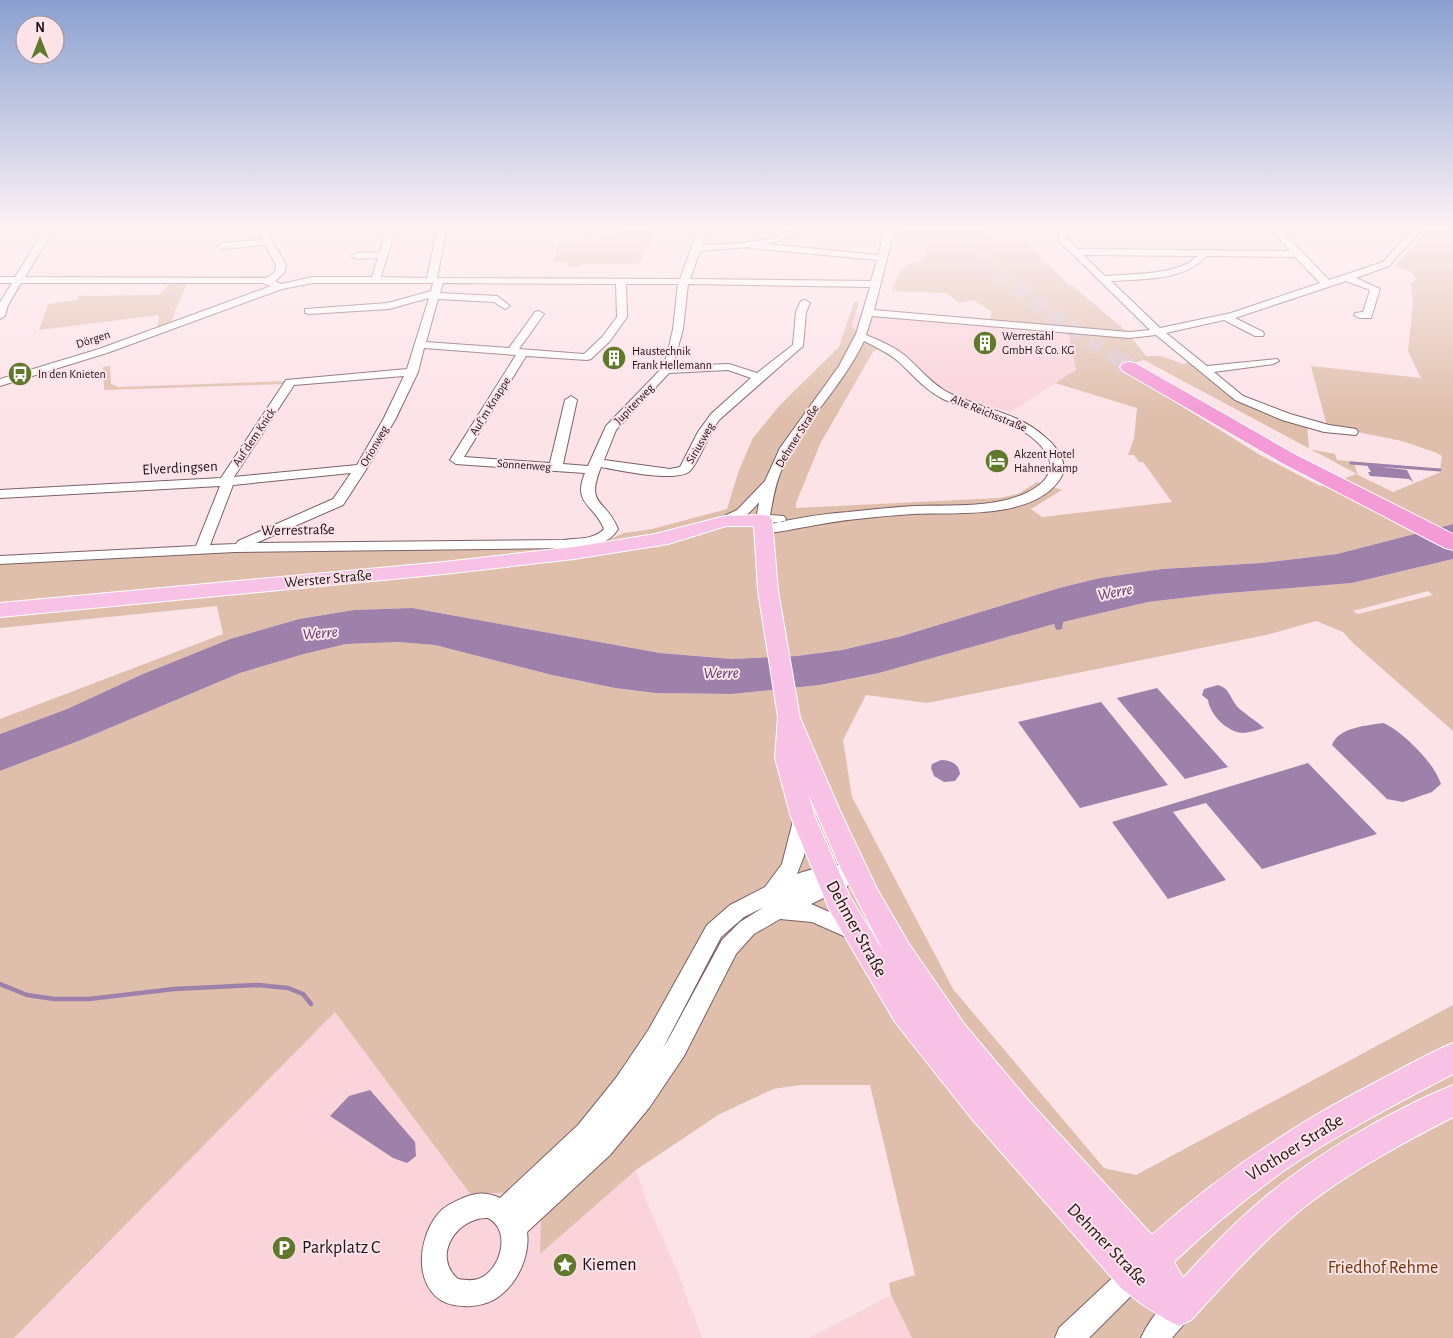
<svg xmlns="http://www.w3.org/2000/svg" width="1453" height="1338" viewBox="0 0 1453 1338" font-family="'Alegreya Sans',sans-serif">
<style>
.built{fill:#fad3db}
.green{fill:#dfbfac;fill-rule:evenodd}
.water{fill:#9e81aa}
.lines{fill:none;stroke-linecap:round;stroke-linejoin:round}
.stream-far1{stroke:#9e81aa;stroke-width:3}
.stream{stroke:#9e81aa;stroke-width:4.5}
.highway-tunnel-far1{stroke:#dac4c8;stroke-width:15;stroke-dasharray:15 8;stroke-linecap:butt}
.highway-tunnel{stroke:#dac4c8;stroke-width:19;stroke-dasharray:19 9;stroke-linecap:butt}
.minor-casing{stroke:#7b6166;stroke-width:2}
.major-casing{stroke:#fff;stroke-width:2}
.highway-casing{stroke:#fff;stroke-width:2}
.minor{fill:#fff;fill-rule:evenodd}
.major{fill:#f8c2e6;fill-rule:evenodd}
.highway{fill:#f49ad6;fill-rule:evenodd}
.labels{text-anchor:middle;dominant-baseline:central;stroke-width:4;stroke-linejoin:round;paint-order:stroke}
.far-poi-label{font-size:12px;fill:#1c1214;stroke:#fce3e8;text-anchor:start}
.far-street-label{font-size:12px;fill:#1c1214;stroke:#fce3e8}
.street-label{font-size:15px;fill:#1c1214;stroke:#fce3e8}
.water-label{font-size:16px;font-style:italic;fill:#5c356b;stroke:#fce3e8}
.near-street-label{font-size:18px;fill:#1c1214;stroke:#fce3e8}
.near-poi-label{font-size:18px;fill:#1c1214;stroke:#fce3e8;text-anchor:start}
.near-park-label{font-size:18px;fill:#703607;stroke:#fce3e8}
</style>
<rect width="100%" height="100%" fill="#fce3e8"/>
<!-- built -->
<g class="built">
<path d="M855 313 1069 332 1076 370 1010 412 960 397 928 379 852 327Z"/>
<path d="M335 1012 471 1195 506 1192 521 1199 541 1222V1253L636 1170 648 1205 679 1276 702 1338H14Z"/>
<path d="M891 1295 912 1338H809Z"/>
</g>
<!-- green -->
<g class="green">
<path d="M900 227H981L995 241 1025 240 1069 286H1073L1127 332 1146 356H1161L1183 364 1190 362 1219 388 1240 402 1307 426 1309 449 1335 454 1337 460 1440 469 1442 456 1437 453 1402 441 1327 426 1311 366 1421 378 1408 351 1413 304 1411 283 1416 280 1411 272 1395 266 1429 227H1453V524L1337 554 1261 563 1162 569 1100 578 1059 588 902 636 842 650 797 656 732 659 660 653 412 608 354 610 299 619 230 639 143 674 67 709 0 734V719L223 634 217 606 0 628V561L219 550 565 547 608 540 624 533 652 529 727 509 739 470 753 438 780 405 839 347 854 302 859 301 852 327 880 348 873 352 821 442 796 503V508L999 498 1018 494 1037 482 1062 490 1031 509 1042 517 1172 502 1143 462H1139L1134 455H1128L1134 439 1137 408 1055 383 1076 370 1068 332 990 325 991 311 973 300 959 303 946 293 892 291C898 272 903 263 924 260L927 243 897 242ZM1144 360 1357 474 1320 486 1260 455 1119 367ZM1354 463 1440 471 1441 472 1393 492 1358 475Z"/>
<path d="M632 230 654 231 639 264H583L581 267H567L568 262H554L558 245Z"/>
<path d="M268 276 264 280 187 283C182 296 175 308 172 322L157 328 159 315 39 330 48 304 77 300 78 296 159 295 170 283H0V278Z"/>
<path d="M110 366 111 384 119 387 289 381 287 384 104 390 103 367Z"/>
<path d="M1453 559V731L1353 643 1343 632 1316 621 1266 635 927 703 866 695 843 740 852 797 953 989 1104 1168 1136 1175 1453 1005V1338H912L891 1295 889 1283 915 1275 870 1085H800L773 1089 718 1115 636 1170 540 1254 541 1221C512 1189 513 1191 471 1195L335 1012 14 1338H0V771L81 740 240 673 304 654 346 644 398 642 435 645 552 675 615 688 655 693 732 694 820 685 879 673 1054 624 1056 630 1063 622 1148 602 1216 594 1352 583ZM1428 591 1433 595 1358 614 1353 611Z"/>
</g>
<!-- water -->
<g class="water">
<path d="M1367 465 1407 470 1413 482 1409 479 1370 476 1368 472H1371Z"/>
<path d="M1453 524V559L1352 583 1216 594 1148 602 1063 622 1062 629 1056 630 1054 624 879 673 820 685 732 694 655 693 615 688 552 675 435 645 398 642 346 644 304 654 240 673 81 740 0 771V734L67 709 143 674 230 639 299 619 354 610 412 608 660 653 732 659 797 656 842 650 902 636 1059 588 1100 578 1162 569 1261 563 1337 554Z"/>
<path d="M1218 685C1229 688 1230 697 1236 705 1240 711 1257 721 1264 728 1258 730 1251 732 1244 733 1228 733 1210 715 1208 700L1202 695 1204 689Z"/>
<path d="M1157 688 1228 767 1185 779 1117 698Z"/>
<path d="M1101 702 1168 785 1080 808 1018 722Z"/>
<path d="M1383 723C1398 728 1426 756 1434 770 1437 774 1439 779 1441 784L1432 792 1403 802 1387 799 1332 745C1339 727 1365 726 1383 723Z"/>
<path d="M941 760C951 760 959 764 960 774L955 781 944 782 934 776 931 768 932 764Z"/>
<path d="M1308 763 1377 834 1262 869 1206 803 1173 812 1226 880 1168 899 1112 822Z"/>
<path d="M370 1090 415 1142 416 1156 407 1163 393 1158 330 1116 349 1096Z"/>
</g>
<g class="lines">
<!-- stream-far1 -->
<path class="stream-far1" d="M1351 463 1440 470"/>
<!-- stream -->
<path class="stream" d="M0 984 27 995 54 999H89L174 989 258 985 288 988 303 994 311 1004"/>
<!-- highway-tunnel-far1 -->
<path class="highway-tunnel-far1" d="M944 227 1037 305 1122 362"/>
<!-- highway-tunnel -->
<path class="highway-tunnel" d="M1120 361 1129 367"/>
<!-- minor casing -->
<g class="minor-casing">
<g id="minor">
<path d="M46 227H55L25 277 267 278 275 272 276 265 265 245 222 249 217 246 222 243 263 240 259 232V227H268L267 232 286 265 284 273 275 281 281 284 313 277H372L378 258 356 259 351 256 356 253 380 252 387 227H396L381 277 427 278 438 227H447L437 278 680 279 699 227H708L702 245C724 244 746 244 768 239 782 235 793 227 808 227L796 235 768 244 878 255 886 227H895L874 310 1129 332 1150 330 1059 241 1060 227H1068L1067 238 1077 249 1290 251 1269 227H1278L1329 280 1383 262 1415 227H1424L1389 266 1356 278 1380 289 1371 318H1359L1354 315 1355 313 1363 312 1370 290 1346 281 1235 318 1263 332 1264 334 1263 336H1255L1224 320 1166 333 1207 366 1277 359 1279 361 1273 364 1214 372 1243 396 1290 414 1329 425 1356 429 1358 432 1356 435 1324 432 1282 420 1235 400 1156 335 1129 338 872 316 866 335C879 340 892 346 903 354 919 367 931 384 949 393 981 409 1018 412 1045 437 1057 447 1070 464 1060 479 1033 520 955 512 913 514 894 515 875 517 857 519 825 522 794 530 763 534L758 533 756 530 758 527C787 520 818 514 848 512 870 510 893 507 915 506 945 505 977 507 1006 500 1048 489 1070 464 1026 433 1001 416 970 412 943 399 925 390 913 375 899 362 889 353 876 347 864 341 842 388 801 423 781 471 775 485 773 500 770 515L784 516 786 519 784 522 758 523 756 520 759 502C750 513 736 528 720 524L718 521 720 518 737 510 765 481 780 448 839 366 856 334 870 287 688 284 683 329 673 366 729 364 757 373 793 345 796 312 801 301 805 300 810 303 806 312 803 346 719 420C708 435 702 455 691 470 680 484 618 470 601 467 585 507 605 497 618 529 607 548 583 546 563 548L235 552 0 564V556L196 546 220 486 0 498V490L221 478 286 380 407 369 429 298 389 309 309 314 305 313V309L388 303 431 291 433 283H313L282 289 107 353 0 386V379L99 349 271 286 262 283H21L8 305 5 316 0 319V302L12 283H0V277H15ZM749 247 750 248 877 260 871 281 690 279 700 251ZM1083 255 1197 256C1181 275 1129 274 1105 276ZM1206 256 1295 257 1320 283 1231 313 1160 328 1111 281C1141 279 1186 281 1206 256ZM443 283 616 284 617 317 602 337 584 354 519 349 544 314 539 311 535 312 509 348 426 342 438 299 494 302 505 309 510 306 497 296 440 293ZM626 284H678L673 329 667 356 661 369 606 426 588 466 563 464 577 400 571 396 565 400 550 463 464 457 526 356 587 360 591 359 610 341 627 317ZM424 348 516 355 450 460 456 464 585 473C572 504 594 504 604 529 594 540 577 538 563 540L256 543 343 505 367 468 396 418 418 372ZM728 370 751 378 711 414 698 432 680 467 670 469 604 460 616 430 669 373ZM404 376 384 418 357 465 234 477 294 385ZM351 473 333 499 238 541 236 544 210 545 233 485Z"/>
<path d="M803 809 810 812 812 817 804 856 797 874C816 867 842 861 862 868L865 874 862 880 849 883 847 887 811 904 862 926 865 932 862 938 855 941 812 922 780 919 754 934 736 954 684 1056 649 1108 610 1155 527 1232C530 1254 519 1280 502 1294 492 1303 477 1307 463 1306 414 1305 413 1244 438 1214 444 1206 454 1202 463 1198 477 1192 487 1192 500 1198L578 1125 616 1078 649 1029 707 925 730 905 765 887 782 864 794 817 796 812ZM764 907 740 922 722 940 668 1040 663 1048 721 937 744 917ZM488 1218C512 1230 501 1271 478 1279 472 1281 464 1280 458 1279 431 1256 457 1217 488 1218Z"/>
<path d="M1133 1263 1142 1267 1146 1276 1142 1285 1089 1338H1055L1059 1328 1124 1267Z"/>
<path d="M1179 1295 1189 1298 1192 1308 1189 1318 1172 1338H1141C1148 1322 1163 1301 1179 1295Z"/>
</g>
</g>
<!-- major casing -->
<g class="major-casing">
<path id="major" d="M763 515 769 516 772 520 778 591 800 718 840 811 877 889 909 944 965 1025 1029 1101 1152 1235C1221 1173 1296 1123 1378 1081 1403 1068 1427 1054 1453 1043V1074C1396 1104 1338 1134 1285 1170 1246 1198 1209 1229 1174 1262L1183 1278C1209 1250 1235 1222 1264 1198 1316 1154 1390 1111 1453 1085V1117C1403 1143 1352 1170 1307 1205 1264 1239 1228 1280 1191 1320L1179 1326 1167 1320 1143 1305 1121 1288 971 1118 895 1022 830 911 791 817 775 758 778 717 758 591 754 526H726L668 544 574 559 444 574 0 617V603L444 562 574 547 655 534 725 516ZM808 793 841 869 884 952 850 897 815 817Z"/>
</g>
<!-- highway casing -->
<g class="highway-casing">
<path id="highway" d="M1129 362 1135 363 1296 455 1453 534V550L1445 548 1282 463 1123 371 1120 367 1123 363Z"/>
</g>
<!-- minor -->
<use href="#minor" class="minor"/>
<!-- major -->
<use href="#major" class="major"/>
<!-- highway -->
<use href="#highway" class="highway"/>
</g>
<!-- sky -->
<linearGradient id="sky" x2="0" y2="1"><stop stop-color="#8aa0cf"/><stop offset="0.55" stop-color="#fef2f5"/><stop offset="1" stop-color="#fef2f5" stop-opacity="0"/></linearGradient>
<rect width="1453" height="415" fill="url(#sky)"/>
<!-- icons -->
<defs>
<g id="building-disc" transform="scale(1.25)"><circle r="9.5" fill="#5f782a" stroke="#fce3e8"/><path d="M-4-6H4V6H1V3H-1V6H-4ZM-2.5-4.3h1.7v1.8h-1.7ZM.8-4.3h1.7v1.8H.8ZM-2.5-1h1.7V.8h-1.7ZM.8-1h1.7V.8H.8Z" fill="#fff"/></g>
<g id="bus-disc" transform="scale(1.25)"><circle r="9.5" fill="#5f782a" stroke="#fce3e8"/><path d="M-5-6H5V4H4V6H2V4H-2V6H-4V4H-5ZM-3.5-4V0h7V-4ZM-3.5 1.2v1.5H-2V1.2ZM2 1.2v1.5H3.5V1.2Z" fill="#fff"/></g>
<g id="hotel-disc" transform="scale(1.25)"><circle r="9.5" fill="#5f782a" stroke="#fce3e8"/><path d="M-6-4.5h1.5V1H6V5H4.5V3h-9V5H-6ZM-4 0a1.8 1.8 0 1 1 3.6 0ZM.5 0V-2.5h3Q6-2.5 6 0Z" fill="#fff"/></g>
<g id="parking-disc" transform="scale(1.25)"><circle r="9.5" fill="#5f782a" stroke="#fce3e8"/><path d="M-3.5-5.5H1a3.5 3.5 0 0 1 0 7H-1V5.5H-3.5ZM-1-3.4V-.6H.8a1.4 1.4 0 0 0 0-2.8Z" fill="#fff"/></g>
<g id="sight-disc" transform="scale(1.25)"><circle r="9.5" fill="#5f782a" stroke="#fce3e8"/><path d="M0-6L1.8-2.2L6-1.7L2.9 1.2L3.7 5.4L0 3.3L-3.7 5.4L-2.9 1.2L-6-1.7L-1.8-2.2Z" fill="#fff"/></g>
</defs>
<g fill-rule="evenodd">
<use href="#building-disc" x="985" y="343"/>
<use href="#building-disc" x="614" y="358"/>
<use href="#bus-disc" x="20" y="374"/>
<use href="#hotel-disc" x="997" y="461"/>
<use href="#parking-disc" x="284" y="1248"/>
<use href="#sight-disc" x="565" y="1265"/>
</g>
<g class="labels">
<!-- far-poi labels -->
<g class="far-poi-label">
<text x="1002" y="336">Werrestahl<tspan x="1002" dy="14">GmbH &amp; Co. KG</tspan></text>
<text x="632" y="351">Haustechnik<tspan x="632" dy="14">Frank Hellemann</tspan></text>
<text x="38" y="374">In den Knieten</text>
<text x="1014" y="454">Akzent Hotel<tspan x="1014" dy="14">Hahnenkamp</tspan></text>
</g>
<!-- far-street labels -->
<g class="far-street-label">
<text transform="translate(93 339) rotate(-18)">Dörgen</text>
<text transform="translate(634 404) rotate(-46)">Jupiterweg</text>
<text transform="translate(490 406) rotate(-58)">Auf'm Knappe</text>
<text transform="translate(989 413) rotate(22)">Alte Reichsstraße</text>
<text transform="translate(797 436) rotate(-58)">Dehmer Straße</text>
<text transform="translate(254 437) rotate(-56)">Auf dem Knick</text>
<text transform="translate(700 443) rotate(-60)">Siriusweg</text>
<text transform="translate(374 446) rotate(-60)">Orionweg</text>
<text transform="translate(524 465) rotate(4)">Sonnenweg</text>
</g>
<!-- street labels -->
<g class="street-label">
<text transform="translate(180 468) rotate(-3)">Elverdingsen</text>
<text transform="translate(298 530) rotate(-1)">Werrestraße</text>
<text transform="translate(328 579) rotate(-5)">Werster Straße</text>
</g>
<!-- water labels -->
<g class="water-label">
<text transform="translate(1115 592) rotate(-11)">Werre</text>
<text transform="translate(320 633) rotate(-5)">Werre</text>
<text transform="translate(721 673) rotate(-1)">Werre</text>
</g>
<!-- near-street labels -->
<g class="near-street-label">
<text transform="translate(856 929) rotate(61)">Dehmer Straße</text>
<text transform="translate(1295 1148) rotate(-32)">Vlothoer Straße</text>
<text transform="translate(1107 1245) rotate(46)">Dehmer Straße</text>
</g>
<!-- near-poi labels -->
<g class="near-poi-label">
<text x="302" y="1248">Parkplatz C</text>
<text x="582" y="1265">Kiemen</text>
</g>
<!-- near-park labels -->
<g class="near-park-label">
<text x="1383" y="1268">Friedhof Rehme</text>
</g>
</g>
<!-- north arrow -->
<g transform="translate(40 40)"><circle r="24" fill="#fce3e8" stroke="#a28f93"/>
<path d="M0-4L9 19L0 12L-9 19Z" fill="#5f782a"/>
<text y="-8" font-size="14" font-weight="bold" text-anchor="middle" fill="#1c1214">N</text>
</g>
</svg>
